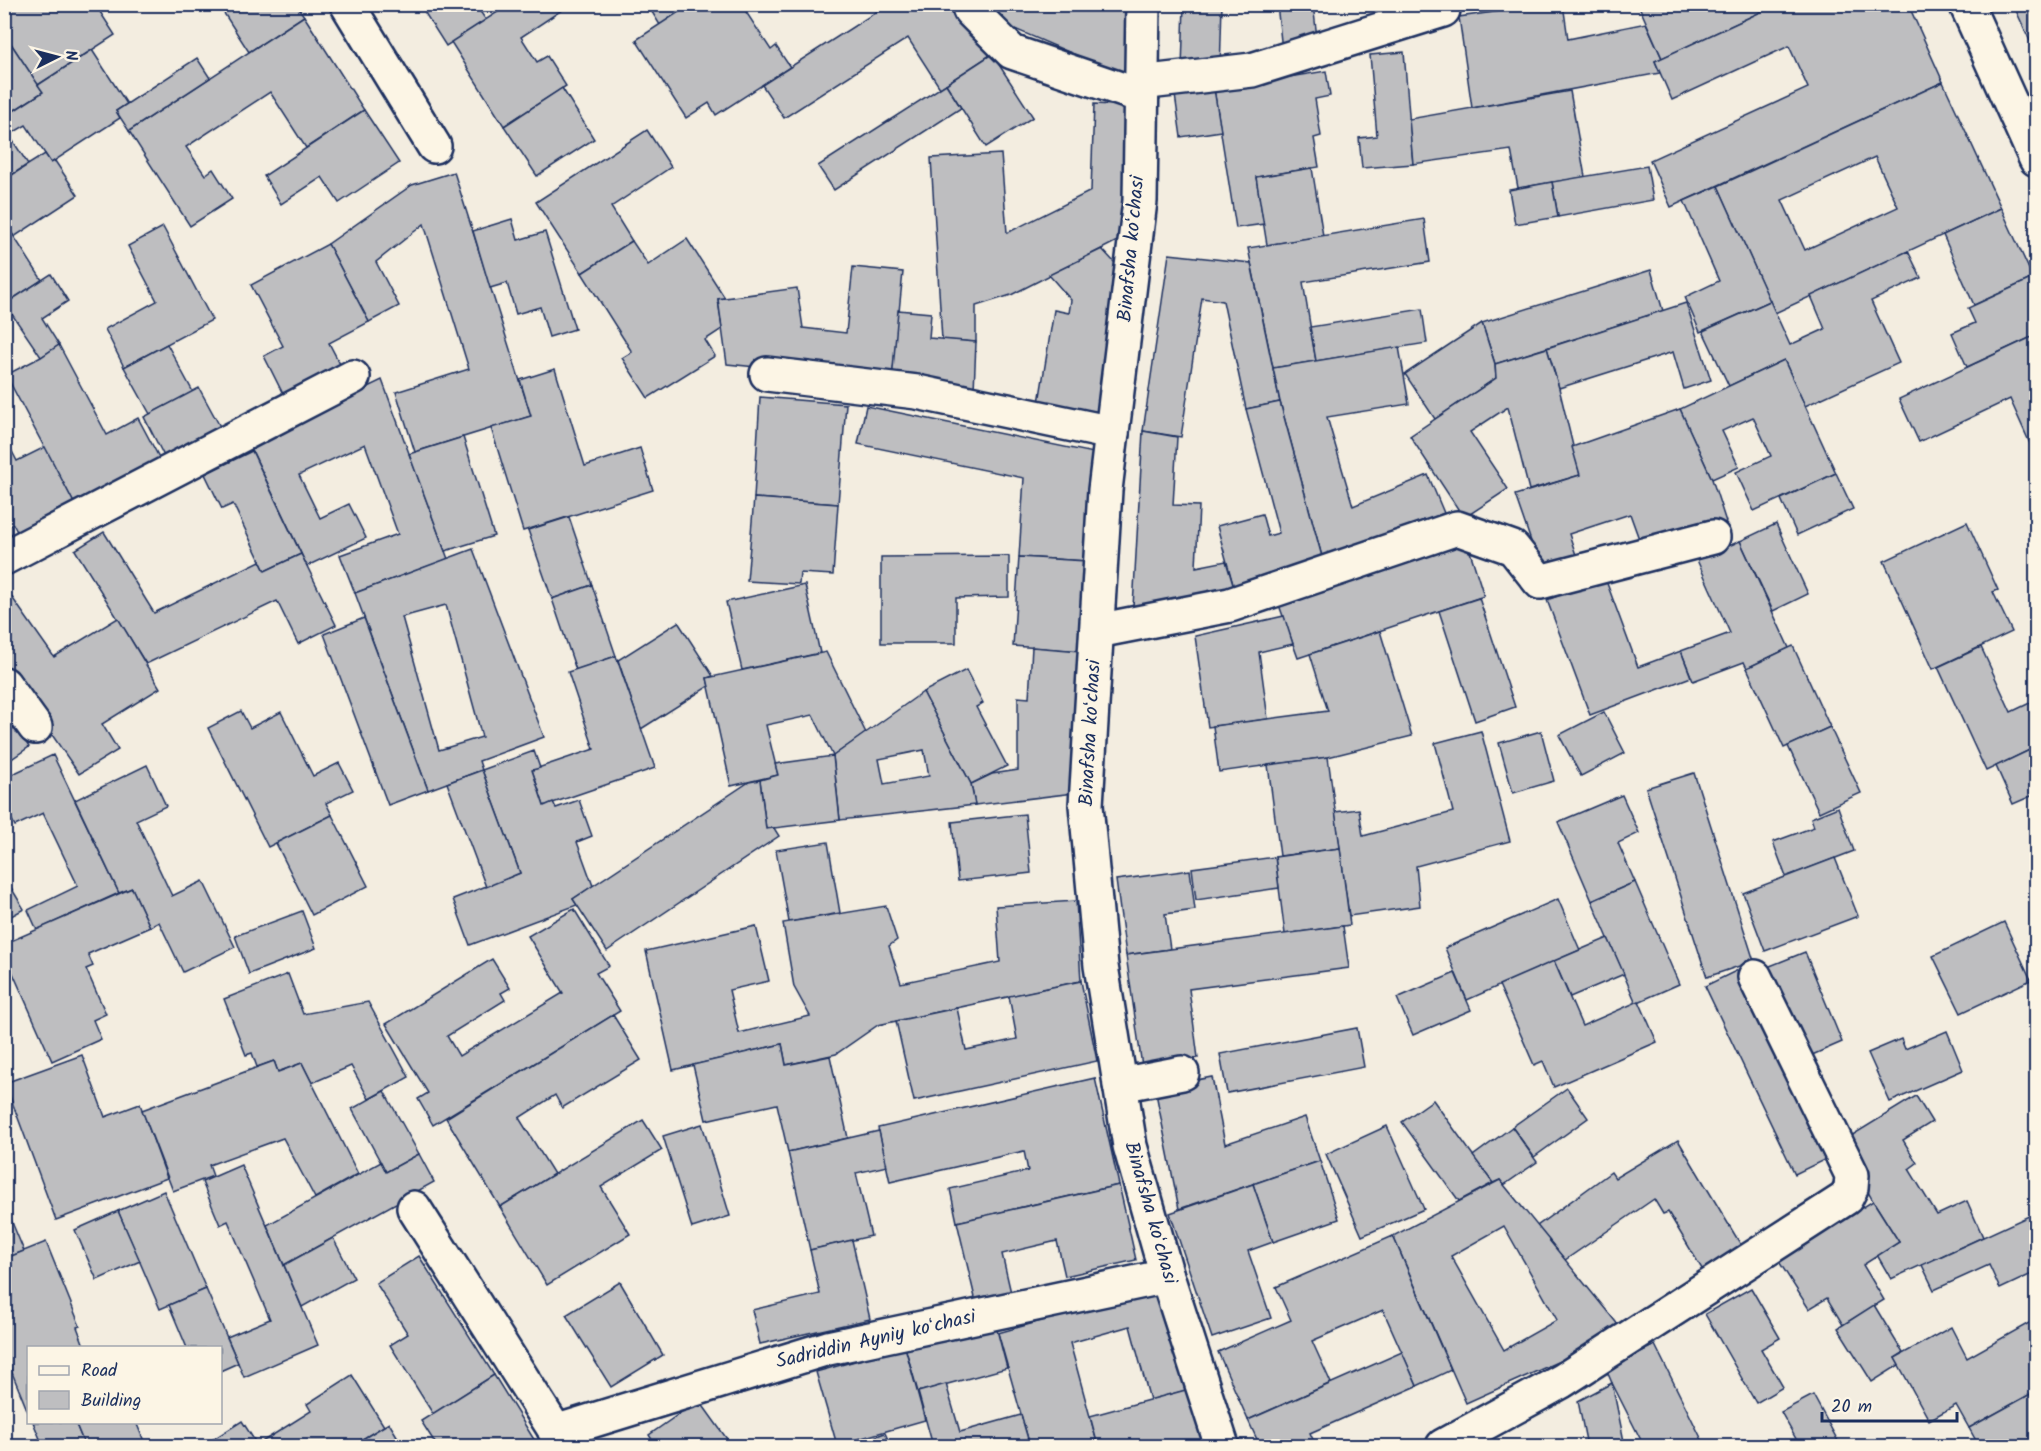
<svg xmlns="http://www.w3.org/2000/svg" width="2041" height="1451" viewBox="0 0 2041 1451" font-family="Kalam,sans-serif">
<style>
.building{fill:#bebec0;stroke:#1b2f5e;stroke-width:1.5;fill-rule:evenodd}
.lines{fill:none;stroke-linecap:round;stroke-linejoin:round}
.minor-casing{stroke:#1b2f5e;stroke-width:38}
.minor{stroke:#fcf5e5;stroke-width:33}
.labels{text-anchor:middle;dominant-baseline:central;stroke-width:4.5;stroke-linejoin:round;paint-order:stroke}
.street-label{font-size:20px;fill:#1b2f5e;stroke:#fcf5e5}
</style>
<rect width="100%" height="100%" fill="#f3ede0"/>
<filter id="ink" filterUnits="userSpaceOnUse"><feTurbulence type="fractalNoise" baseFrequency=".0167" numOctaves="2"/><feDisplacementMap in="SourceGraphic" scale="12" xChannelSelector="R" yChannelSelector="G"/><feConvolveMatrix kernelMatrix="1 2 1 2 8 2 1 2 1" color-interpolation-filters="sRGB"/></filter>
<g filter="url(#ink)">
<!-- building -->
<g class="building">
<path d="M4 4H95L115 35 38 85 4 33Z"/>
<path d="M218 4H296L304 16 249 52Z"/>
<path d="M437 4H475L486 20 446 46 425 13Z"/>
<path d="M510 4H571L521 37 537 62 547 56 566 86 504 126 451 42Z"/>
<path d="M647 4H691L660 25Z"/>
<path d="M691 4H758L746 12 771 50 776 46 790 67 716 115 709 103 686 118 636 40Z"/>
<path d="M961 4 992 54 940 88 908 38 784 118 762 85 887 5Z"/>
<path d="M985 4H1136L1137 81 1003 24Z"/>
<path d="M1184 4H1222L1220 71 1182 70Z"/>
<path d="M1277 4H1313L1318 46 1282 50Z"/>
<path d="M1550 4H1563L1568 39 1646 23 1662 58 1655 61 1660 73 1472 108 1459 17Z"/>
<path d="M1638 4H1778L1662 58Z"/>
<path d="M1778 4H1908L1943 82 1671 207 1650 160 1808 88 1789 46 1672 100 1655 61Z"/>
<path d="M2013 4H2036V54Z"/>
<path d="M304 16 364 110 306 148 270 92 186 147 205 175 213 169 232 199 190 226 129 131Z"/>
<path d="M4 33 43 92 4 117Z"/>
<path d="M92 50 127 104 116 111 120 118 51 163 26 125 9 135 28 164 4 180V117L43 92 38 85Z"/>
<path d="M1404 52 1413 164 1362 168 1359 138 1377 136 1370 55Z"/>
<path d="M992 54 1033 117 986 147 946 84Z"/>
<path d="M197 58 210 78 129 131 116 111Z"/>
<path d="M1326 71 1330 96 1315 99 1321 136 1314 138 1319 167 1256 177 1264 224 1236 228 1214 89Z"/>
<path d="M1943 82 2001 208 1775 313 1718 186ZM1875 157 1898 207 1805 250 1782 200Z"/>
<path d="M946 84 961 108 834 190 818 166Z"/>
<path d="M562 88 594 139 537 176 504 126Z"/>
<path d="M1214 89 1221 131 1181 137 1175 95Z"/>
<path d="M1570 91 1585 177 1518 188 1511 150 1413 164 1409 119Z"/>
<path d="M1094 104 1133 106 1129 235 1011 295 976 306V342L942 340 931 158 1001 154 1007 233 1091 191Z"/>
<path d="M364 110 399 163 339 203 322 177 281 204 264 176Z"/>
<path d="M647 130 671 167 611 207 632 241 582 273 536 202Z"/>
<path d="M45 154 51 163 55 161 78 195 14 237 4 221V180Z"/>
<path d="M1647 166 1653 200 1558 217 1552 182Z"/>
<path d="M1312 168 1323 236 1267 245 1256 177Z"/>
<path d="M454 172 531 416 415 452 396 392 469 369 424 224 376 262 399 306 369 322 328 244 412 185Z"/>
<path d="M1552 182 1558 217 1515 224 1509 190Z"/>
<path d="M1718 186 1770 301 1700 332 1685 297 1719 281 1684 201Z"/>
<path d="M2001 208 2033 278 1974 305 1943 235Z"/>
<path d="M512 219 518 240 545 232 575 329 549 337 540 307 516 314 507 283 490 288 473 231Z"/>
<path d="M1424 219 1430 262 1303 282 1316 361 1273 368 1248 248Z"/>
<path d="M4 221 42 280 5 304 4 302Z"/>
<path d="M163 227 212 320 124 367 105 329 157 301 128 246Z"/>
<path d="M687 239 725 298 718 299 722 329 705 340 715 356 648 398 622 358 632 352 582 273 632 241 648 265Z"/>
<path d="M328 244 369 322 329 343 343 370 286 400 264 356 283 346 251 285Z"/>
<path d="M1102 249 1126 275 1102 420 1038 409 1054 310 1069 313 1071 300 1049 275Z"/>
<path d="M1908 251 1921 278 1871 301 1899 363 1805 406 1784 360 1729 386 1703 331 1770 301 1790 345 1825 329 1811 296Z"/>
<path d="M1169 254 1251 263 1280 402 1246 409 1223 301 1202 298 1181 437 1143 431Z"/>
<path d="M853 267 903 272 892 381 727 364 718 299 797 288 803 328 846 333Z"/>
<path d="M1651 270 1663 311 1495 364 1482 323Z"/>
<path d="M51 274 68 301 42 318 59 345 41 357 5 304Z"/>
<path d="M2033 278 2036 285V335L1967 367 1952 333 1975 323 1968 308Z"/>
<path d="M1686 303 1711 380 1684 389 1673 352 1559 388 1547 348Z"/>
<path d="M1422 309 1427 343 1316 361 1310 327Z"/>
<path d="M898 310 931 313 929 338 976 342 974 390 892 381Z"/>
<path d="M1482 323 1495 364 1496 378 1435 419 1405 374Z"/>
<path d="M2036 335V457L2010 399 1919 442 1899 399Z"/>
<path d="M167 344 193 392 150 414 124 367Z"/>
<path d="M59 345 107 435 138 418 162 463 77 509 6 375 41 357Z"/>
<path d="M1399 347 1409 404 1327 417 1353 506 1428 475 1444 513 1324 564 1280 402 1273 368Z"/>
<path d="M1547 348 1559 388 1580 475 1529 490 1508 407 1470 432 1508 489 1464 518 1410 436 1496 378 1495 364Z"/>
<path d="M1784 360 1836 473 1754 511 1736 472 1771 456 1753 417 1722 431 1739 467 1712 479 1680 409Z"/>
<path d="M555 369 585 466 640 448 653 490 523 531 491 428 531 416 520 380Z"/>
<path d="M382 380 448 559 355 593 340 555 398 534 365 444 299 475 320 518 349 504 366 538 307 566 249 444Z"/>
<path d="M199 388 223 432 167 462 144 417Z"/>
<path d="M760 397 846 404 838 504 754 498Z"/>
<path d="M1280 402 1324 564 1234 588 1217 526 1262 514 1268 536 1279 533 1246 409Z"/>
<path d="M866 406 1094 453 1087 561 1019 557 1024 478 858 444Z"/>
<path d="M1680 409 1712 479 1726 522 1643 550 1630 514 1569 534 1579 564 1543 576 1515 495 1580 475 1572 447Z"/>
<path d="M1143 431 1177 437 1173 505 1199 506 1196 567 1226 561 1234 588 1170 609 1133 607Z"/>
<path d="M4 436 17 461 45 447 77 509 21 539 13 524 4 529Z"/>
<path d="M463 437 494 536 445 551 409 454Z"/>
<path d="M252 451 301 554 265 571 233 504 222 509 205 474Z"/>
<path d="M1836 473 1853 509 1797 535 1781 499Z"/>
<path d="M754 498 838 504 833 575 800 573 799 584 747 581Z"/>
<path d="M569 517 592 585 552 599 528 530Z"/>
<path d="M1967 522 1998 590 1993 592 2012 632 1933 669 1884 561Z"/>
<path d="M1776 524 1808 594 1773 611 1740 541Z"/>
<path d="M104 532 154 613 260 561 265 571 301 554 336 625 298 644 277 601 146 664 75 550Z"/>
<path d="M1740 541 1789 648 1747 668 1744 662 1693 681 1681 651 1730 633 1697 560Z"/>
<path d="M1467 542 1484 596 1298 658 1279 605Z"/>
<path d="M473 549 544 737 479 761 482 770 428 790 355 593ZM446 605 482 737 439 750 402 617Z"/>
<path d="M1009 556V597L956 598V643H881V557Z"/>
<path d="M1019 557 1087 561 1081 651 1013 646Z"/>
<path d="M1605 578 1638 667 1681 651 1691 677 1590 715 1547 600Z"/>
<path d="M592 585 616 656 576 670 552 599Z"/>
<path d="M805 585 820 653 742 670 726 602Z"/>
<path d="M4 586 54 657 118 618 160 688 102 724 118 750 79 774 4 665Z"/>
<path d="M1479 598 1515 707 1475 721 1439 611Z"/>
<path d="M1284 616 1293 644 1259 652 1268 719 1208 727 1195 636Z"/>
<path d="M364 618 428 790 388 805 324 634Z"/>
<path d="M678 622 713 676 707 678 709 686 641 729 618 660Z"/>
<path d="M1380 631 1412 736 1328 757 1219 772 1213 726 1328 711 1310 654Z"/>
<path d="M1793 646 1830 727 1784 748 1747 668Z"/>
<path d="M1032 647 1081 651 1074 793 975 805 971 784 992 774 1018 770V697L1029 698Z"/>
<path d="M1981 647 2011 712 2036 700V747L1986 771 1938 667Z"/>
<path d="M826 652 866 733 833 756 813 715 766 725 778 775 731 786 707 678Z"/>
<path d="M616 656 655 768 544 806 532 770 594 749 568 672Z"/>
<path d="M966 670 983 703 976 707 1007 766 971 784 923 692Z"/>
<path d="M923 692 971 784 975 805 840 820 833 756ZM924 750 929 776 884 784 879 759Z"/>
<path d="M4 710 29 747 4 764Z"/>
<path d="M241 711 250 728 281 712 313 776 339 763 353 790 326 803 332 815 268 847 208 728Z"/>
<path d="M1604 712 1625 753 1581 776 1559 735Z"/>
<path d="M1830 727 1861 793 1819 812 1788 746Z"/>
<path d="M1481 731 1510 841 1416 866 1420 906 1349 916 1335 812 1359 809 1363 836 1453 812 1435 743Z"/>
<path d="M1541 731 1554 781 1513 793 1499 743Z"/>
<path d="M2036 747V794L2013 804 1996 766Z"/>
<path d="M534 751 540 768 532 770 544 806 553 802 556 808 579 800 592 836 577 842 593 886 573 899 577 905 470 945 453 899 520 873 482 770Z"/>
<path d="M53 755 119 893 37 930 28 910 78 886 43 813 15 826 4 804V778Z"/>
<path d="M833 756 840 820 766 829 760 780 778 775 775 764Z"/>
<path d="M1328 757 1340 848 1280 856 1268 765Z"/>
<path d="M147 765 166 806 136 820 172 896 203 881 235 947 183 972 159 922 150 927 132 888 119 893 75 800Z"/>
<path d="M482 770 520 873 486 887 447 783Z"/>
<path d="M1694 773 1754 961 1707 977 1646 788Z"/>
<path d="M760 780 766 829 774 828 779 836 607 951 573 899 749 782Z"/>
<path d="M1622 795 1639 833 1618 843 1635 882 1592 901 1558 822Z"/>
<path d="M1838 807 1854 851 1786 877 1773 842 1814 827 1811 818Z"/>
<path d="M1025 814 1031 873 958 881 952 822Z"/>
<path d="M332 815 368 886 312 915 276 843Z"/>
<path d="M828 842 840 913 789 922 776 850Z"/>
<path d="M1340 848 1350 925 1285 934 1275 857Z"/>
<path d="M1275 857 1279 888 1196 900 1192 868Z"/>
<path d="M1835 858 1858 916 1765 951 1743 893Z"/>
<path d="M1190 870 1195 910 1165 914 1170 949 1126 955 1116 880Z"/>
<path d="M4 876 24 909 4 920Z"/>
<path d="M1635 882 1679 984 1636 1003 1592 901Z"/>
<path d="M132 888 150 927 88 954 93 966 86 969 106 1014 93 1020 101 1039 52 1061 4 953V944Z"/>
<path d="M1558 899 1580 950 1467 1000 1445 948Z"/>
<path d="M1076 901 1081 981 878 1025 836 1054 786 1065 782 1044 673 1070 646 951 756 926 769 981 729 990 739 1033 810 1016 794 987 783 923 886 906 897 940 889 946 901 983 1000 962 996 906Z"/>
<path d="M574 909 609 966 596 973 620 1011 433 1125 418 1099 428 1093 386 1024 492 959 510 988 501 993 505 1000 447 1036 459 1056 563 993 528 936Z"/>
<path d="M302 911 316 948 249 974 235 936Z"/>
<path d="M2004 922 2031 980 1961 1013 1933 956Z"/>
<path d="M1343 926 1349 968 1189 989 1198 1058 1142 1066 1126 955Z"/>
<path d="M1608 938 1624 974 1570 997 1554 961Z"/>
<path d="M1805 952 1842 1042 1803 1059 1765 968Z"/>
<path d="M1554 961 1582 1026 1639 1001 1657 1042 1554 1087 1543 1061 1534 1065 1499 985Z"/>
<path d="M1740 969 1830 1157 1795 1174 1705 986Z"/>
<path d="M1455 973 1471 1010 1413 1035 1397 998Z"/>
<path d="M288 974 303 1014 368 1002 409 1077 369 1099 351 1066 312 1083 302 1063 278 1072 274 1061 257 1067 252 1053 246 1055 224 999Z"/>
<path d="M1081 981 1097 1061 914 1101 896 1021 957 1008 966 1050 1017 1039 1009 996Z"/>
<path d="M613 1015 641 1060 562 1108 555 1095 519 1118 554 1174 500 1207 446 1118Z"/>
<path d="M1357 1028 1364 1067 1227 1093 1220 1054Z"/>
<path d="M1947 1031 1963 1070 1890 1102 1868 1053 1901 1039 1905 1049Z"/>
<path d="M782 1044 786 1065 830 1056 848 1138 788 1152 777 1104 706 1120 693 1065Z"/>
<path d="M82 1055 105 1117 140 1104 167 1178 56 1220 5 1083Z"/>
<path d="M274 1061 278 1072 302 1063 358 1174 315 1198 283 1138 209 1165 213 1176 173 1191 142 1110Z"/>
<path d="M1212 1077 1225 1144 1305 1117 1320 1161 1179 1209 1155 1088Z"/>
<path d="M1095 1078 1119 1185 957 1222 950 1189 1028 1171 1024 1151 890 1182 878 1128Z"/>
<path d="M1567 1088 1588 1118 1534 1157 1512 1127Z"/>
<path d="M384 1091 419 1154 386 1172 352 1109Z"/>
<path d="M1916 1096 1932 1122 1903 1140 1917 1163 1909 1169 1937 1215 1967 1201 1983 1237 1891 1279 1877 1255 1899 1242 1873 1201 1841 1142Z"/>
<path d="M1433 1100 1493 1183 1459 1201 1402 1122Z"/>
<path d="M643 1120 662 1150 601 1187 630 1234 547 1285 500 1207Z"/>
<path d="M702 1124 730 1216 692 1228 663 1136Z"/>
<path d="M1387 1126 1424 1209 1362 1236 1326 1154Z"/>
<path d="M1512 1127 1537 1162 1504 1185 1500 1180 1493 1183 1473 1156Z"/>
<path d="M879 1131 887 1166 856 1173 871 1236 810 1250 788 1152Z"/>
<path d="M1678 1140 1747 1255 1708 1279 1668 1212 1663 1214 1654 1199 1565 1260 1537 1226 1611 1172 1615 1178Z"/>
<path d="M419 1154 434 1182 284 1265 267 1225 381 1162 386 1172Z"/>
<path d="M1320 1161 1339 1219 1273 1242 1253 1184Z"/>
<path d="M241 1165 318 1345 244 1377 227 1337 270 1319 228 1221 220 1225 202 1182Z"/>
<path d="M1500 1180 1624 1332 1466 1403 1393 1236ZM1504 1226 1557 1320 1504 1350 1451 1256Z"/>
<path d="M1253 1184 1273 1242 1248 1251 1271 1318 1212 1338 1170 1213Z"/>
<path d="M1119 1185 1136 1260 1065 1276 1057 1241 1002 1254 1011 1293 976 1302 957 1222Z"/>
<path d="M164 1191 206 1289 160 1309 118 1211Z"/>
<path d="M1873 1201 1899 1242 1863 1265 1884 1300 1843 1325 1827 1298 1809 1309 1778 1260Z"/>
<path d="M4 1203 24 1251 4 1259Z"/>
<path d="M118 1211 140 1261 97 1280 75 1230Z"/>
<path d="M2031 1215 2036 1227V1272L2000 1289 1989 1265 1934 1290 1922 1265Z"/>
<path d="M1393 1236 1451 1370 1417 1386 1383 1310 1312 1341 1331 1383 1248 1420 1218 1352 1291 1320 1276 1287Z"/>
<path d="M333 1238 354 1278 302 1307 284 1265Z"/>
<path d="M852 1240 870 1319 760 1344 752 1310 820 1294 810 1250Z"/>
<path d="M46 1242 80 1326 77 1327 85 1348H28V1412L4 1353V1259Z"/>
<path d="M419 1256 494 1375 433 1414 390 1345 408 1334 376 1283Z"/>
<path d="M620 1282 663 1355 611 1387 566 1315Z"/>
<path d="M1163 1287 1191 1389 1150 1400 1130 1326 1070 1343 1098 1446H1030L998 1333Z"/>
<path d="M1751 1288 1780 1338 1761 1349 1783 1387 1756 1403 1705 1314Z"/>
<path d="M206 1289 238 1363 220 1371V1348H187L169 1305Z"/>
<path d="M1874 1305 1903 1353 1895 1358 1899 1365 1872 1382 1838 1328Z"/>
<path d="M2036 1319V1391L1969 1428 1956 1405 1929 1420 1895 1358 1951 1327 1967 1358Z"/>
<path d="M995 1322 1007 1368 918 1392 905 1347Z"/>
<path d="M1655 1345 1705 1446H1644L1612 1383 1606 1369Z"/>
<path d="M905 1347 925 1420 837 1445 816 1372Z"/>
<path d="M1402 1352 1417 1386 1310 1433 1316 1446H1260L1248 1420Z"/>
<path d="M352 1375 384 1426 351 1446H258L257 1445 311 1411 307 1404Z"/>
<path d="M494 1375 538 1446H437L421 1421Z"/>
<path d="M1612 1383 1625 1446H1587L1578 1401Z"/>
<path d="M946 1384 960 1432 1021 1415 1028 1439 1001 1446H933L918 1392Z"/>
<path d="M1193 1388 1210 1446H1176L1174 1442 1157 1446H1098L1090 1416Z"/>
<path d="M2036 1391V1446H1979L1969 1428Z"/>
<path d="M1813 1395 1839 1443 1832 1446H1800L1781 1412Z"/>
<path d="M699 1400 732 1446H656L649 1435Z"/>
<path d="M242 1421 258 1446H216L212 1440Z"/>
<path d="M33 1422H75L85 1446H43Z"/>
<path d="M75 1422H136L146 1446H85Z"/>
<path d="M389 1423 403 1446H351L384 1426Z"/>
<path d="M885 1433 891 1446H850Z"/>
<path d="M1484 1436 1490 1446H1464Z"/>
</g>
<g class="lines">
<!-- minor casing -->
<g class="minor-casing">
<g id="minor">
<path d="M347 4 434 146"/>
<path d="M968 4 970 10 1012 52 1141 96"/>
<path d="M1143 4 1140 201 1105 490 1086 805 1101 966 1130 1146 1167 1276 1222 1446"/>
<path d="M1966 4 2036 159"/>
<path d="M1140 83 1252 70 1443 10"/>
<path d="M767 374 917 392 1112 433"/>
<path d="M4 558 353 377"/>
<path d="M1097 631 1230 605 1457 528 1513 548 1540 582 1713 537"/>
<path d="M4 684 35 727"/>
<path d="M1120 1085 1182 1073"/>
<path d="M414 1208 565 1446"/>
<path d="M555 1432 828 1348 1167 1276"/>
<path d="M1443 1446 1562 1381 1846 1198 1851 1188 1852 1175 1755 977"/>
</g>
</g>
<!-- minor -->
<use href="#minor" class="minor"/>
</g>
</g>
<g class="labels">
<!-- street labels -->
<g class="street-label">
<text transform="translate(1132 249) rotate(-85)">Binafsha koʻchasi</text>
<text transform="translate(1091 733) rotate(-87)">Binafsha koʻchasi</text>
<text transform="translate(1150 1213) rotate(74)">Binafsha koʻchasi</text>
<text transform="translate(876 1340) rotate(-13)">Sadriddin Ayniy koʻchasi</text>
</g>
</g>
<!-- margin -->
<rect width="2041" height="1451" fill="none" stroke="#fcf5e5" stroke-width="24"/>
<rect x="12" y="12" width="2017" height="1427" fill="none" stroke="#1b2f5e" stroke-width="2" filter="url(#ink)"/>
<!-- legend -->
<rect x="27" y="1346" width="195" height="78" fill="#fcf5e5" stroke="#a2a6af" stroke-width="1.5"/>
<rect x="39" y="1366" width="30" height="9" fill="#fcf5e5" stroke="#a2a6af" stroke-width="1.5"/>
<text x="81" y="1376" font-size="18" fill="#1b2f5e">Road</text>
<rect x="39" y="1391" width="30" height="18" fill="#bebec0" stroke="#a2a6af" stroke-width="1.5"/>
<text x="81" y="1406" font-size="18" fill="#1b2f5e">Building</text>
<!-- north arrow -->
<g transform="translate(57 57) rotate(84)" stroke="#fcf5e5" stroke-width="4.5" paint-order="stroke">
<path d="M0-4.5L10 22L0 15L-10 22Z" fill="#1b2f5e"/>
<text y="-9" font-size="16" font-weight="bold" text-anchor="middle" fill="#1b2f5e">N</text>
</g>
<!-- scale -->
<path d="M1822 1412v9h135v-9" fill="none" stroke="#1b2f5e" stroke-width="3"/>
<text x="1831" y="1412" font-size="18" fill="#1b2f5e" stroke="#fcf5e5" stroke-width="4.5" paint-order="stroke">20 m</text>
</svg>
